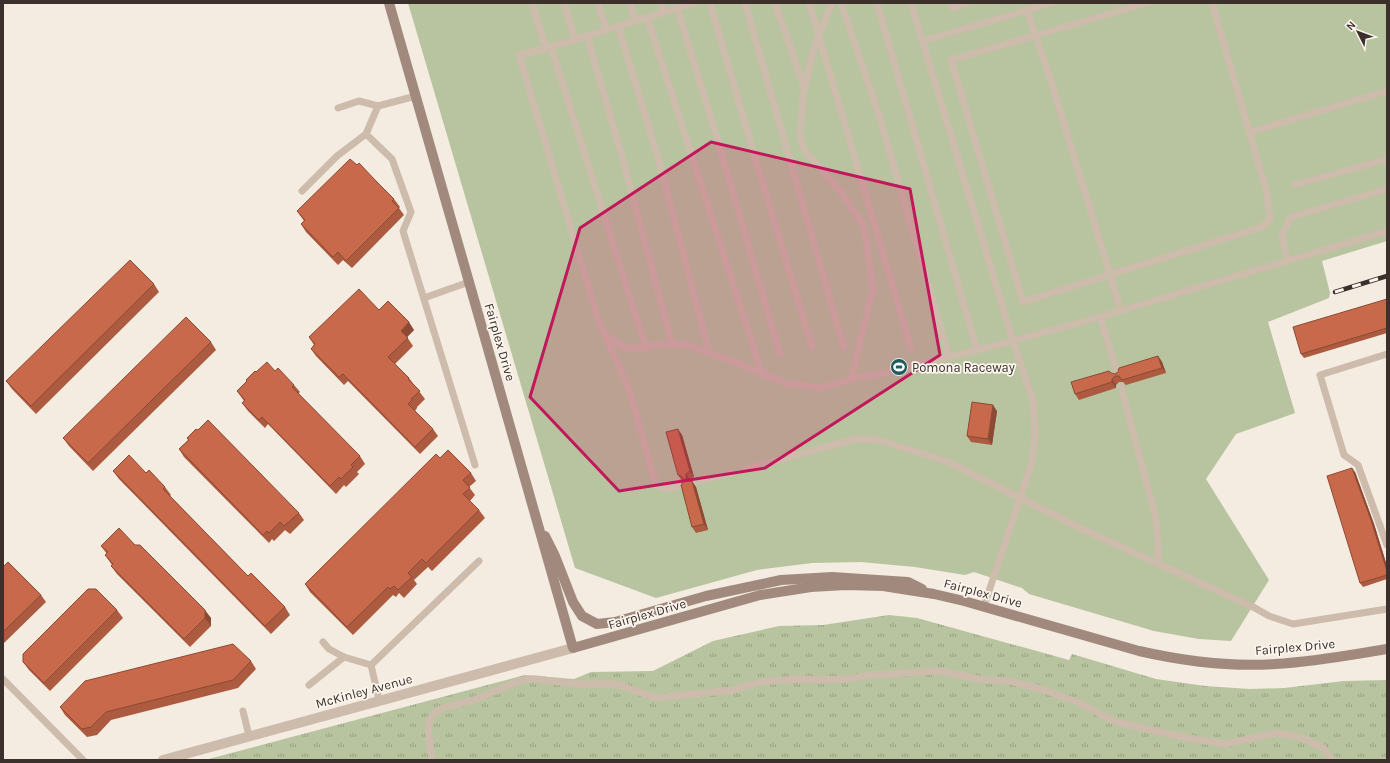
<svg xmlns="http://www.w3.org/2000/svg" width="1390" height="763" viewBox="0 0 1390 763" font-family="Karla,sans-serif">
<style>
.grass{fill:url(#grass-tufts)}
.park{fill:#b8c4a0}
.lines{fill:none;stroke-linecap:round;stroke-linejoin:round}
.lane{stroke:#cdbbac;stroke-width:7}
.street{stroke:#cdbbac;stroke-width:10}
.secondary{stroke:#a18a7d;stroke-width:10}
.rail-casing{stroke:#3b302b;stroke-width:4.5}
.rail{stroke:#fbf5ee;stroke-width:3;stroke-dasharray:9;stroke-linecap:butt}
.lane-bridge{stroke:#cdbbac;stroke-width:7}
.wall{fill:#ac5a40}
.shaded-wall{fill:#8c4a34}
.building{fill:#c8694b;stroke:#8c4a34}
.marked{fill:#c2185b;fill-opacity:0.2;stroke:#c2185b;stroke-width:3;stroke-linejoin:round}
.labels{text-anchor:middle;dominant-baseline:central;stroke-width:3.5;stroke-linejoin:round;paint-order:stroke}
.street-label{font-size:13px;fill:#3b302b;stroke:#fbf5ee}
.poi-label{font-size:13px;fill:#3b302b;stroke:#fbf5ee;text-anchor:start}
</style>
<defs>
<pattern id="grass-tufts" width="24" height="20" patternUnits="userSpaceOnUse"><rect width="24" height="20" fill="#b8c4a0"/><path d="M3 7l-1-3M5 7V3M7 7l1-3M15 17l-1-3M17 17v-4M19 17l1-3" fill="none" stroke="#97a083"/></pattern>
</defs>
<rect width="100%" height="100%" fill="#f4ebe1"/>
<!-- grass -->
<path class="grass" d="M889 615 917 618 1069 660 1072 654 1156 679 1205 686 1250 689 1284 688 1344 681 1387 680V760H205L525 675 574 679 591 672 653 671 713 641 779 626 823 625Z"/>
<!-- park -->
<path class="park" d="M408 3H1387V241L1322 261 1330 293 1329 298 1268 322 1295 413 1236 434 1206 479 1269 580 1231 641 1199 639 1154 631 1029 594 1022 588 974 572 965 575 915 567 861 562 812 563 757 570 656 598 575 568Z"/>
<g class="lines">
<!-- lane -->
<g class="lane">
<path d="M532 3 544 42 551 47 694 3"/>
<path d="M564 3 575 39"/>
<path d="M598 3 606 30"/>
<path d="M630 3 635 21"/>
<path d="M661 3 663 12"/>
<path d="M710 3 756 161 812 347"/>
<path d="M745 3 844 348"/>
<path d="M775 3 804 87"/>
<path d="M809 3 911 348"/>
<path d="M832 3 813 51 803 95 800 137 805 151 840 191 864 226 873 289 851 379"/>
<path d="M841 3 879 115 949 357"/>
<path d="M877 3 977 350"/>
<path d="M911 3 1013 341 1033 401 1035 433 1032 462 1025 482"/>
<path d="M951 3 953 8 967 3"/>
<path d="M1147 3 951 60 1023 302 1262 227 1270 219 1267 193 1212 3"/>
<path d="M677 8 715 131 780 354"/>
<path d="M1027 10 1052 84 1121 311"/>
<path d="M647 17 760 367 765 375 786 383 822 388 851 379 890 372 1013 341 1100 317 1387 231"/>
<path d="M618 26 659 161 709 352"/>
<path d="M587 36 623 160 672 344"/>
<path d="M923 41 1051 3"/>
<path d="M416 96 378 106 366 134 392 159 411 212 403 231 475 465"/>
<path d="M338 108 359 101 378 106"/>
<path d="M1250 132 1387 91"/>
<path d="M1294 185 1387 159"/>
<path d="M302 191 337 156 366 134"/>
<path d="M1287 261 1282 235 1291 217 1387 189"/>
<path d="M424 298 469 282"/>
<path d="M1100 317 1118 375"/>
<path d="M606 335 624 348H646L655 345 685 344 737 363 765 375"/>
<path d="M646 348 551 47 519 55 598 319 629 389 656 485 666 489 683 486"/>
<path d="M1387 354 1320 375 1344 455 1358 465 1387 545"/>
<path d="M1121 387 1156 518 1159 564"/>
<path d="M745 469 856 439 879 440 946 461 1082 529 1255 608 1269 616 1293 624 1387 609"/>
<path d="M695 482 732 473"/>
<path d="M984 606 1014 516"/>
<path d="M323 642 329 649 344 657"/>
<path d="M371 665 479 561"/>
<path d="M371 665 379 700"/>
<path d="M3 679 83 760"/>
<path d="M309 685 344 657 371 665"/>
<path d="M243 711 249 736"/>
<path d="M432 760 428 728 431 717 438 710 446 707 474 700 514 683 526 679H536L576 684H616L656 698 733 690 760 682 801 679 822 680 848 679 871 675 940 671 983 680 1010 681 1041 689 1075 701 1116 722 1183 737 1225 744 1276 733 1300 737 1322 747 1333 760"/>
</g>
<!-- street -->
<path class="street" d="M163 760 573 648"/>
<!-- secondary -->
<g class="secondary">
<path d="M389 3 469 282 573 648 760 595 811 587 846 585 883 586 934 594 964 601 1139 651C1183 661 1230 667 1275 664 1313 662 1350 655 1387 649"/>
<path d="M545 536 555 556 573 602 582 616 597 624 615 622 706 596 781 580 832 577 908 582 922 589"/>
</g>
<!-- rail casing -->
<g class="rail-casing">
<path id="rail" d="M1335 292 1387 276"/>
</g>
<!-- rail -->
<use href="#rail" class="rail"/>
<!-- lane-bridge -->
<path class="lane-bridge" d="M1014 516 1025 482"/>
</g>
<!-- wall -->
<g class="wall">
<path d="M357 165 394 199 400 207 399 208 404 215 352 268 343 260 338 265 306 232 301 224 304 221 297 211Z"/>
<path d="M154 284 159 292 36 414 12 389 6 381Z"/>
<path d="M1387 299V333L1304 358 1301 354Z"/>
<path d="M379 310 414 330 407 337 413 346 395 364 409 378 425 399 417 407V408L415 411 433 429 438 436 420 454 348 381 344 385 316 356 311 349 314 345 309 337Z"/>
<path d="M211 342 216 350 93 471 69 446 63 438Z"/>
<path d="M1158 356 1162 362 1166 373 1126 385 1123 382H1119L1116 385V388L1079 400 1075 394 1115 374Z"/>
<path d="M275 371 294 385 300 392 298 394 360 456 365 464 357 472 359 474 346 487 344 485 336 494 268 424 265 428 248 411 242 403 244 401 237 391 247 381 246 380 256 372Z"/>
<path d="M997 411 992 445 971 442 967 436Z"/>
<path d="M682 435 694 477 690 481 696 487 708 530 696 533 692 527 683 481H682L678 475Z"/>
<path d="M187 438 299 513 304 520 290 534 285 530 274 541 272 539 269 543 184 457 179 449 188 440Z"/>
<path d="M440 458 471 473 476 481 469 487 475 495 470 501 479 510 485 518 432 571 428 567 414 580 417 584 404 598 399 593 396 597 393 595 353 635 310 592 305 584Z"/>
<path d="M113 471 146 473 165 487 171 495 170 496 248 576 285 607 290 615 271 634 119 479Z"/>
<path d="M1355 472 1374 524 1387 566V579L1363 587 1360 583Z"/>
<path d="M135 545 211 618V626L190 647 117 574 111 566 112 565 105 555 107 554 101 546Z"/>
<path d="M3 567 41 595 46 602 3 644Z"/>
<path d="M117 610 123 618 50 691 29 670 23 662Z"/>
<path d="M251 661 256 669 238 688 111 720 97 735 87 737 65 715 60 707Z"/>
</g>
<!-- shaded-wall -->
<g class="shaded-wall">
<path d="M409 322 414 330 406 338 401 331Z"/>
<path d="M1158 356 1162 362 1166 373 1162 368Z"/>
<path d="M1112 379 1116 385V388L1112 382Z"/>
<path d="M993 405 997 411 992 445 988 439Z"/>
<path d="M678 429 682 435 694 477 690 471Z"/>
<path d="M1352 468 1355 472 1374 524 1387 566V571Z"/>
<path d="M686 474 690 480V484L686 478Z"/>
<path d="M692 481 696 487 708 530 704 524Z"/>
<path d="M205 610 211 618V626L205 618Z"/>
</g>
<!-- building -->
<g class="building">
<path d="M350 159 357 165 359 163 377 182 394 199 392 201 399 208 346 261 338 252 333 257 301 224 305 220 297 211Z"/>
<path d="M130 260 154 284 31 406 6 381Z"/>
<path d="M359 289 379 310 388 301 409 322 401 331 408 338 388 357 409 378 408 379 420 391 411 399 412 400 408 404 433 429 415 447 343 374 339 377 311 349 315 344 309 337Z"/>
<path d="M1387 299V328L1301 354 1293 327Z"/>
<path d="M186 317 211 342 88 463 63 438Z"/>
<path d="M1158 356 1162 368 1122 380 1119 376H1115L1112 379V382L1075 394 1071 382 1109 371 1111 373 1115 374 1118 372 1119 368Z"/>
<path d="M267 362 275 371 278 368 294 385 292 387 360 456 351 465 353 467 341 479 339 477 330 486 262 417 259 420 242 403 245 400 237 391 247 381 246 380 255 371 256 372Z"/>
<path d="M972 402 993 405 988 439 967 436Z"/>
<path d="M208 420 299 513 284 526 280 522 269 533 267 531 263 535 179 449 189 440 187 438 196 429 198 430Z"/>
<path d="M678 429 690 471 686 474V478L689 481H692L704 524 692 527 681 485 683 482 684 479 681 476 678 475 666 432Z"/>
<path d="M448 450 471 473 463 480 470 488 463 494 479 510 426 563 422 559 408 573 412 577 398 590 394 586 390 589 388 587 347 627 305 584 436 454 440 458Z"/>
<path d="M129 455 146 473 149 470 165 487 163 489 248 576 251 573 285 607 265 626 113 471Z"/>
<path d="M1352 468 1371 520 1387 571V575L1360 583 1327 476Z"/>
<path d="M119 528 135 545H140L205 610V618L184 639 111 566 113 564 105 555 108 552 101 546Z"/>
<path d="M8 562 41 595 3 632V567Z"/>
<path d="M88 589H96L117 610 44 683 23 662V654Z"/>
<path d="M233 644 251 661 233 680 106 712 91 727 82 729 60 707 85 681Z"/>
</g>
<!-- marked area -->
<path class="marked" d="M711 142 910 189 940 355 765 468 619 491 530 397 580 228Z"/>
<!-- icons -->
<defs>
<g id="stadium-disc" transform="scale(0.9)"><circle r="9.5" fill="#1f5a5e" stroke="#fbf5ee"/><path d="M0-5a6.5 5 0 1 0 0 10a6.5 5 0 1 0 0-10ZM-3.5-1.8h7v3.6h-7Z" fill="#fff"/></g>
</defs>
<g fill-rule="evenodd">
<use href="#stadium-disc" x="899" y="367"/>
</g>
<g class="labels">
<!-- street labels -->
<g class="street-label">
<text transform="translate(500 342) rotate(74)">Fairplex Drive</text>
<text transform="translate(983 593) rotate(15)">Fairplex Drive</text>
<text transform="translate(647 614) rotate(-16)">Fairplex Drive</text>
<text transform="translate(1295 647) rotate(-5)">Fairplex Drive</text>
<text transform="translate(364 691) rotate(-15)">McKinley Avenue</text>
</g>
<!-- poi labels -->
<g class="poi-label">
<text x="912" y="367">Pomona Raceway</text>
</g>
</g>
<!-- border -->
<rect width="1390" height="763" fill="none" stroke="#3b302b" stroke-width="8"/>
<!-- north arrow -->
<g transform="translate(1358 32) rotate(312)" stroke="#fbf5ee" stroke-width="3" paint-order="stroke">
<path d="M0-3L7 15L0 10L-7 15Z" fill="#3b302b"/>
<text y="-6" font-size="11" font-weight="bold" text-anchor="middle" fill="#3b302b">N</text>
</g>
</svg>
